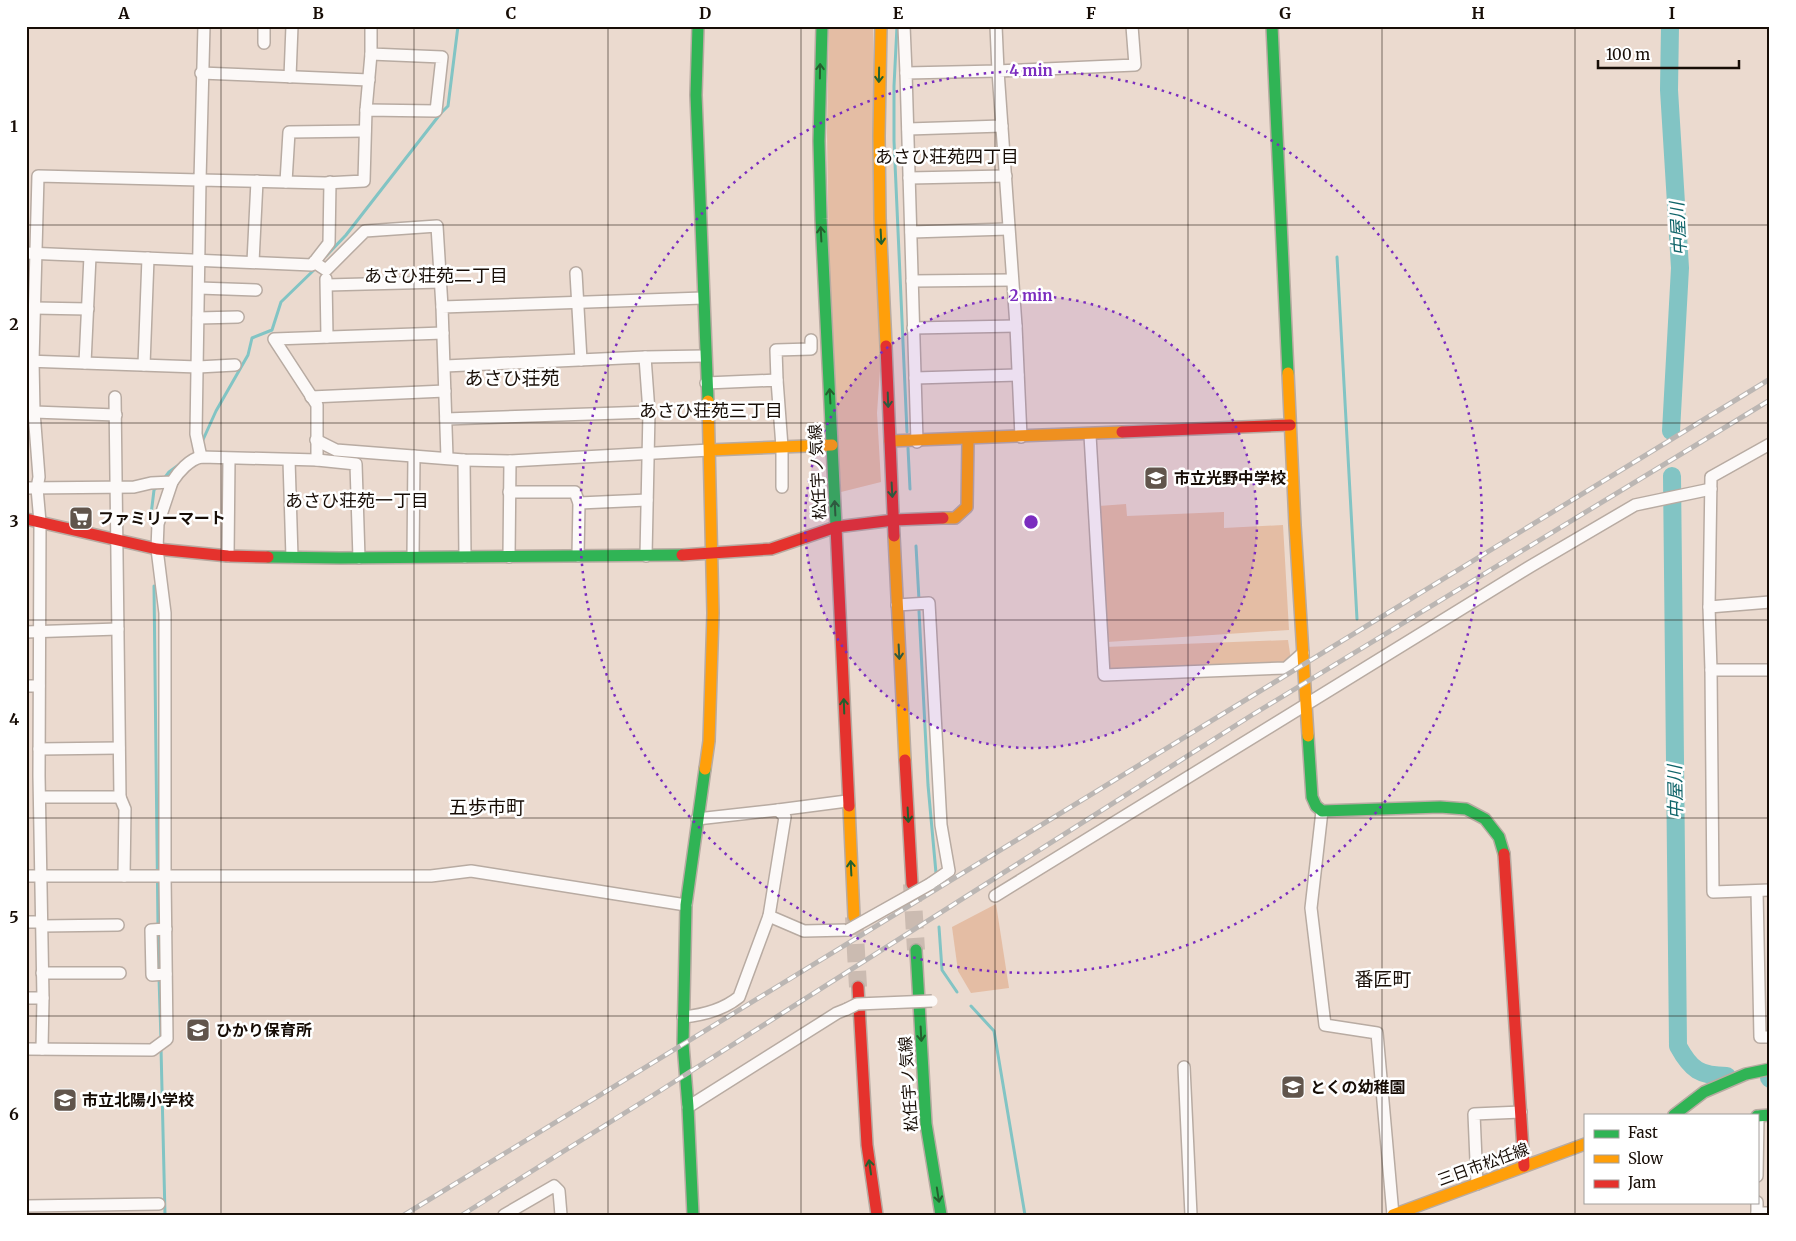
<svg xmlns="http://www.w3.org/2000/svg" width="1796" height="1241" viewBox="0 0 1796 1241" font-family="Merriweather,'Noto Sans JP',serif">
<style>
.green{fill:#e4bda4}
.lines{fill:none;stroke-linecap:round;stroke-linejoin:round}
.stream{stroke:#82c4c4;stroke-width:3}
.river{stroke:#82c4c4;stroke-width:18}
.primary-tunnel{stroke:#cbbbb1;stroke-width:18;stroke-dasharray:18 9;stroke-linecap:butt}
.street-casing{stroke:#b8aba2;stroke-width:14}
.fast-casing{stroke:#b8aba2;stroke-width:14}
.slow-casing{stroke:#b8aba2;stroke-width:14}
.jam-casing{stroke:#b8aba2;stroke-width:14}
.street{stroke:#fcf9f8;stroke-width:11}
.fast{stroke:#30b455;stroke-width:11}
.slow{stroke:#ff9f0a;stroke-width:11}
.jam{stroke:#e5322d;stroke-width:11}
.rail-casing{stroke:#bbb6b3;stroke-width:5}
.rail{stroke:#fff;stroke-width:3;stroke-dasharray:9;stroke-linecap:butt}
.street-bridge-casing{stroke:#b8aba2;stroke-width:14;stroke-linecap:butt}
.street-bridge{stroke:#fcf9f8;stroke-width:11}
.oneway{stroke:#24602e}
.grid{fill:none;stroke:#170d06;stroke-width:1;stroke-opacity:0.55}
.ring{fill:none;stroke:#7b2cbf;stroke-width:2.5;stroke-dasharray:2.5 5}
.labels{text-anchor:middle;dominant-baseline:central;stroke-width:5;stroke-linejoin:round;paint-order:stroke}
.street-label{font-size:16px;fill:#170d06;stroke:#fff}
.poi-label{font-size:16px;font-weight:bold;fill:#170d06;stroke:#fff;text-anchor:start}
.neighbourhood-label{font-size:18px;fill:#170d06;stroke:#fff}
.water-label{font-size:18px;font-style:italic;fill:#0f6469;stroke:#fff}
.quarter-label{font-size:19px;fill:#170d06;stroke:#fff}
.centre{fill:#7b2cbf;stroke:#fff;stroke-width:2.5}
.ring-label{font-size:15px;text-anchor:middle;font-weight:bold;fill:#7b2cbf;stroke:#fff;stroke-width:5;stroke-linejoin:round;paint-order:stroke}
.neatline{fill:none;stroke:#170d06;stroke-width:2}
.grid-label{font-size:16px;text-anchor:middle;font-weight:bold;fill:#170d06}
</style>
<rect width="100%" height="100%" fill="#ebdacf"/>
<!-- green -->
<g class="green">
<path d="M829 26H873L880 370 877 413 881 482 841 492 829 268 827 132Z"/>
<path d="M1126 504 1127 516 1224 512V528L1283 525 1289 630 1107 642 1099 506Z"/>
<path d="M1288 640 1291 660 1281 665 1106 669 1105 647Z"/>
<path d="M996 904 1009 988 971 993 958 971 952 927Z"/>
</g>
<g class="lines">
<!-- stream -->
<g class="stream">
<path d="M897 26 894 86V141L907 432"/>
<path d="M326 256 346 235 441 113 448 106 458 26"/>
<path d="M1337 257 1357 619"/>
<path d="M202 442 216 411 248 355 252 338 272 330 281 302 316 268"/>
<path d="M908 448 910 489"/>
<path d="M163 480 169 472 180 464"/>
<path d="M151 515 154 490 157 487"/>
<path d="M916 546 919 600"/>
<path d="M154 586 158 927"/>
<path d="M919 611 928 785 936 873"/>
<path d="M939 927 942 970 957 992"/>
<path d="M158 933 159 972"/>
<path d="M159 978 161 1039"/>
<path d="M971 1006 994 1031 1025 1215"/>
<path d="M161 1048 165 1215"/>
</g>
<!-- river -->
<g class="river">
<path d="M1670 26 1669 90 1680 268 1671 431"/>
<path d="M1672 476 1678 1046C1691 1070 1700 1076 1727 1076"/>
<path d="M1769 1078 1770 1079"/>
</g>
<!-- primary-tunnel -->
<g class="primary-tunnel">
<path d="M912 884 916 950"/>
<path d="M854 917 858 987"/>
</g>
<!-- street casing -->
<g class="street-casing">
<g id="street">
<path d="M904 26 906 73"/>
<path d="M264 43V26"/>
<path d="M201 73 369 80"/>
<path d="M290 77 292 26"/>
<path d="M366 110 371 54"/>
<path d="M908 129 1002 126"/>
<path d="M909 178 1006 176"/>
<path d="M286 182 289 132 365 131"/>
<path d="M911 232 1008 229"/>
<path d="M26 253 312 265 329 243 330 182"/>
<path d="M253 262 257 181"/>
<path d="M314 262 326 270 365 231 437 226 442 307"/>
<path d="M576 273 581 360"/>
<path d="M326 279 327 337"/>
<path d="M912 281 1012 280"/>
<path d="M327 285 441 282"/>
<path d="M199 288 256 290"/>
<path d="M34 308 88 309"/>
<path d="M198 318 238 317"/>
<path d="M913 328 1016 326"/>
<path d="M645 357 705 356"/>
<path d="M26 361 198 367 235 365"/>
<path d="M85 363 90 256"/>
<path d="M144 365 148 258"/>
<path d="M445 366 645 357 649 412 646 556"/>
<path d="M915 378 1018 375"/>
<path d="M777 380 776 350 811 349V340"/>
<path d="M706 383 777 380 782 447V487"/>
<path d="M311 397 445 391"/>
<path d="M34 412 116 415"/>
<path d="M446 419 649 412"/>
<path d="M1090 435 1104 675 1286 668 1303 653"/>
<path d="M1021 437 1016 326 998 71 1135 65 1132 26"/>
<path d="M316 440 336 450 464 460 510 461 710 450"/>
<path d="M917 442 906 73 998 71 996 26"/>
<path d="M1770 444 1711 477 1709 607 1770 602"/>
<path d="M201 457 196 434 200 180 325 183 364 181 366 110 436 111 442 57 371 54V26"/>
<path d="M447 458 442 307 703 298"/>
<path d="M289 460 292 557"/>
<path d="M317 460V405L274 339 443 333"/>
<path d="M464 460 465 557"/>
<path d="M172 482 158 524 157 549 165 613V876H431L471 871 686 905"/>
<path d="M26 488 134 487 151 483 172 482C178 472 190 459 201 457L317 460 356 464 359 558"/>
<path d="M509 492H575L579 503 578 556"/>
<path d="M579 503 647 500"/>
<path d="M228 556 229 459"/>
<path d="M413 557 414 456"/>
<path d="M509 557 510 461"/>
<path d="M897 605 929 603 941 825 949 871 930 884"/>
<path d="M1709 607 1711 670H1770"/>
<path d="M26 632 118 629"/>
<path d="M1711 670 1713 892 1770 890"/>
<path d="M26 686H39"/>
<path d="M39 749 119 748"/>
<path d="M40 797H120L115 397"/>
<path d="M120 797 125 809 124 876"/>
<path d="M778 810 847 801"/>
<path d="M1322 811 1311 908 1325 1025 1377 1033 1393 1215"/>
<path d="M26 876H165L167 1039 152 1050 26 1049"/>
<path d="M1757 891 1760 1037H1770"/>
<path d="M995 896 1531 566 1635 505 1711 489"/>
<path d="M769 916 804 931 848 930"/>
<path d="M26 922H41"/>
<path d="M42 926 118 925"/>
<path d="M166 929 151 930 152 975 166 974"/>
<path d="M42 973H120"/>
<path d="M26 998H43L39 776 40 522 37 488 39 477 34 412 33 361 38 176 200 180 204 26"/>
<path d="M683 1017C704 1015 723 1010 739 997L769 916 785 817 778 810 697 819"/>
<path d="M42 1049 43 998"/>
<path d="M1184 1067 1191 1215"/>
<path d="M688 1107 837 1013 847 1009"/>
<path d="M1757 1176 1758 1116"/>
<path d="M1477 1184 1474 1114 1521 1112"/>
<path d="M26 1206 159 1204"/>
<path d="M1757 1213H1770"/>
<path d="M504 1215 554 1186 559 1191 561 1215"/>
<path d="M1757 1215V1202"/>
</g>
</g>
<!-- fast casing -->
<g class="fast-casing">
<g id="fast">
<path d="M698 26 696 95 708 401"/>
<path d="M822 26 819 141 821 219 836 527"/>
<path d="M1272 26 1288 373"/>
<path d="M268 557 340 558 682 555"/>
<path d="M1308 736 1312 797 1316 806 1322 811 1440 807 1466 809 1485 819 1499 837 1504 854"/>
<path d="M916 950 926 1124 941 1215"/>
<path d="M1674 1115 1704 1092 1746 1074 1770 1069"/>
<path d="M1757 1116 1770 1115"/>
<path d="M693 1215 688 1107 683 1044 686 905 705 769"/>
</g>
</g>
<!-- slow casing -->
<g class="slow-casing">
<g id="slow">
<path d="M881 26 879 136 880 218 886 346"/>
<path d="M1288 373 1295 525 1308 736"/>
<path d="M890 441 1122 432"/>
<path d="M710 450 832 445"/>
<path d="M943 518H955L967 507 968 439"/>
<path d="M894 536 905 760"/>
<path d="M705 769 709 741 713 613 708 401"/>
<path d="M849 806 854 917"/>
<path d="M1393 1215 1585 1144"/>
</g>
</g>
<!-- jam casing -->
<g class="jam-casing">
<g id="jam">
<path d="M886 346 894 536"/>
<path d="M1122 432 1290 425"/>
<path d="M26 519 157 549 228 556 268 557"/>
<path d="M836 527 849 806"/>
<path d="M682 555 771 549 836 527 894 520 943 518"/>
<path d="M905 760 912 884"/>
<path d="M1504 854 1524 1166"/>
<path d="M858 987 867 1145 877 1215"/>
</g>
</g>
<!-- street -->
<use href="#street" class="street"/>
<!-- fast -->
<use href="#fast" class="fast"/>
<!-- slow -->
<use href="#slow" class="slow"/>
<!-- jam -->
<use href="#jam" class="jam"/>
<!-- rail casing -->
<g class="rail-casing">
<g id="rail">
<path d="M404 1215 1770 379"/>
<path d="M462 1215 655 1094 1252 715 1770 400"/>
</g>
</g>
<!-- rail -->
<use href="#rail" class="rail"/>
<!-- street-bridge casing -->
<g class="street-bridge-casing">
<g id="street-bridge">
<path d="M848 930 930 884"/>
<path d="M847 1009 857 1004 932 1001"/>
</g>
</g>
<!-- street-bridge -->
<use href="#street-bridge" class="street-bridge"/>
</g>
<!-- one-way arrows -->
<defs><path id="oneway-shaft" d="M-6 0H5M1.5-3L5.5 0L1.5 3" fill="none" stroke-width="1.6" stroke-linecap="round" stroke-linejoin="round" transform="scale(1.25)"/></defs>
<g class="oneway">
<use href="#oneway-shaft" transform="translate(820 71) rotate(-89)"/>
<use href="#oneway-shaft" transform="translate(879 75) rotate(91)"/>
<use href="#oneway-shaft" transform="translate(821 234) rotate(-93)"/>
<use href="#oneway-shaft" transform="translate(881 237) rotate(87)"/>
<use href="#oneway-shaft" transform="translate(830 396) rotate(-93)"/>
<use href="#oneway-shaft" transform="translate(888 400) rotate(88)"/>
<use href="#oneway-shaft" transform="translate(892 490) rotate(87)"/>
<use href="#oneway-shaft" transform="translate(835 508) rotate(-93)"/>
<use href="#oneway-shaft" transform="translate(899 652) rotate(87)"/>
<use href="#oneway-shaft" transform="translate(844 706) rotate(-92)"/>
<use href="#oneway-shaft" transform="translate(908 815) rotate(87)"/>
<use href="#oneway-shaft" transform="translate(851 868) rotate(-93)"/>
<use href="#oneway-shaft" transform="translate(921 1034) rotate(87)"/>
<use href="#oneway-shaft" transform="translate(870 1167) rotate(-98)"/>
<use href="#oneway-shaft" transform="translate(938 1195) rotate(81)"/>
</g>
<!-- grid -->
<path class="grid" d="M221 26V1215M414 26V1215M608 26V1215M801 26V1215M995 26V1215M1188 26V1215M1382 26V1215M1575 26V1215M26 225H1770M26 423H1770M26 620H1770M26 818H1770M26 1016H1770"/>
<!-- distance rings -->
<circle cx="1031" cy="522" r="226" fill="#7b2cbf" fill-opacity=".12"/>
<g class="ring">
<circle cx="1031" cy="522" r="226"/>
<circle cx="1031" cy="522" r="451"/>
</g>
<!-- icons -->
<defs>
<g id="school-square" transform="scale(1.25)"><rect x="-9" y="-9" width="18" height="18" rx="4" fill="#61554c" stroke="#fff"/><path d="M0-5L7-2L0 1L-7-2ZM-4 1L0 2.5L4 1V4Q0 6-4 4Z" fill="#fff"/></g>
<g id="supermarket-square" transform="scale(1.25)"><rect x="-9" y="-9" width="18" height="18" rx="4" fill="#61554c" stroke="#fff"/><path d="M-6-5.5h2.5l.6 2H6L4.5 2H-2.5L-4.4-4H-6ZM-1.5 3.2a1.3 1.3 0 1 0 .1 0ZM3 3.2a1.3 1.3 0 1 0 .1 0Z" fill="#fff"/></g>
</defs>
<g fill-rule="evenodd">
<use href="#school-square" x="1156" y="478"/>
<use href="#supermarket-square" x="81" y="518"/>
<use href="#school-square" x="198" y="1030"/>
<use href="#school-square" x="1293" y="1087"/>
<use href="#school-square" x="65" y="1100"/>
</g>
<g class="labels">
<!-- street labels -->
<g class="street-label">
<text transform="translate(817 472) rotate(-93)">松任宇ノ気線</text>
<text transform="translate(908 1084) rotate(-94)">松任宇ノ気線</text>
<text transform="translate(1483 1164) rotate(-20)">三日市松任線</text>
</g>
<!-- poi labels -->
<g class="poi-label">
<text x="1174" y="478">市立光野中学校</text>
<text x="98" y="518">ファミリーマート</text>
<text x="216" y="1030">ひかり保育所</text>
<text x="1310" y="1087">とくの幼稚園</text>
<text x="82" y="1100">市立北陽小学校</text>
</g>
<!-- neighbourhood labels -->
<g class="neighbourhood-label">
<text x="947" y="156">あさひ荘苑四丁目</text>
<text x="436" y="275">あさひ荘苑二丁目</text>
<text x="711" y="410">あさひ荘苑三丁目</text>
<text x="357" y="500">あさひ荘苑一丁目</text>
</g>
<!-- water labels -->
<g class="water-label">
<text transform="translate(1678 229) rotate(-93)">中屋川</text>
<text transform="translate(1675 792) rotate(-91)">中屋川</text>
</g>
<!-- quarter labels -->
<g class="quarter-label">
<text x="512" y="378">あさひ荘苑</text>
<text x="487" y="807">五歩市町</text>
<text x="1383" y="979">番匠町</text>
</g>
</g>
<circle cx="1031" cy="522" r="8" class="centre"/>
<g class="ring-label">
<text x="1031" y="76">4 min</text>
<text x="1031" y="301">2 min</text>
</g>
<!-- border -->
<rect width="1796" height="1241" fill="none" stroke="#ffffff" stroke-width="55"/>
<!-- legend -->
<rect x="1584" y="1114" width="175" height="90" fill="#ffffff" stroke="#a29e9b"/>
<rect x="1594" y="1130" width="25" height="8" fill="#30b455" stroke="#a29e9b"/>
<text x="1628" y="1138" font-size="15" fill="#170d06">Fast</text>
<rect x="1594" y="1155" width="25" height="8" fill="#ff9f0a" stroke="#a29e9b"/>
<text x="1628" y="1164" font-size="15" fill="#170d06">Slow</text>
<rect x="1594" y="1180" width="25" height="8" fill="#e5322d" stroke="#a29e9b"/>
<text x="1628" y="1188" font-size="15" fill="#170d06">Jam</text>
<!-- scale -->
<path d="M1598 60v8h141v-8" fill="none" stroke="#170d06" stroke-width="2.5"/>
<text x="1606" y="60" font-size="15" fill="#170d06" stroke="#ffffff" stroke-width="4" paint-order="stroke">100 m</text>
<rect x="28" y="28" width="1740" height="1186" class="neatline"/>
<g class="grid-label">
<text x="124" y="19">A</text>
<text x="318" y="19">B</text>
<text x="511" y="19">C</text>
<text x="705" y="19">D</text>
<text x="898" y="19">E</text>
<text x="1091" y="19">F</text>
<text x="1285" y="19">G</text>
<text x="1478" y="19">H</text>
<text x="1672" y="19">I</text>
<text x="14" y="132">1</text>
<text x="14" y="330">2</text>
<text x="14" y="527">3</text>
<text x="14" y="725">4</text>
<text x="14" y="923">5</text>
<text x="14" y="1120">6</text>
</g>
</svg>
